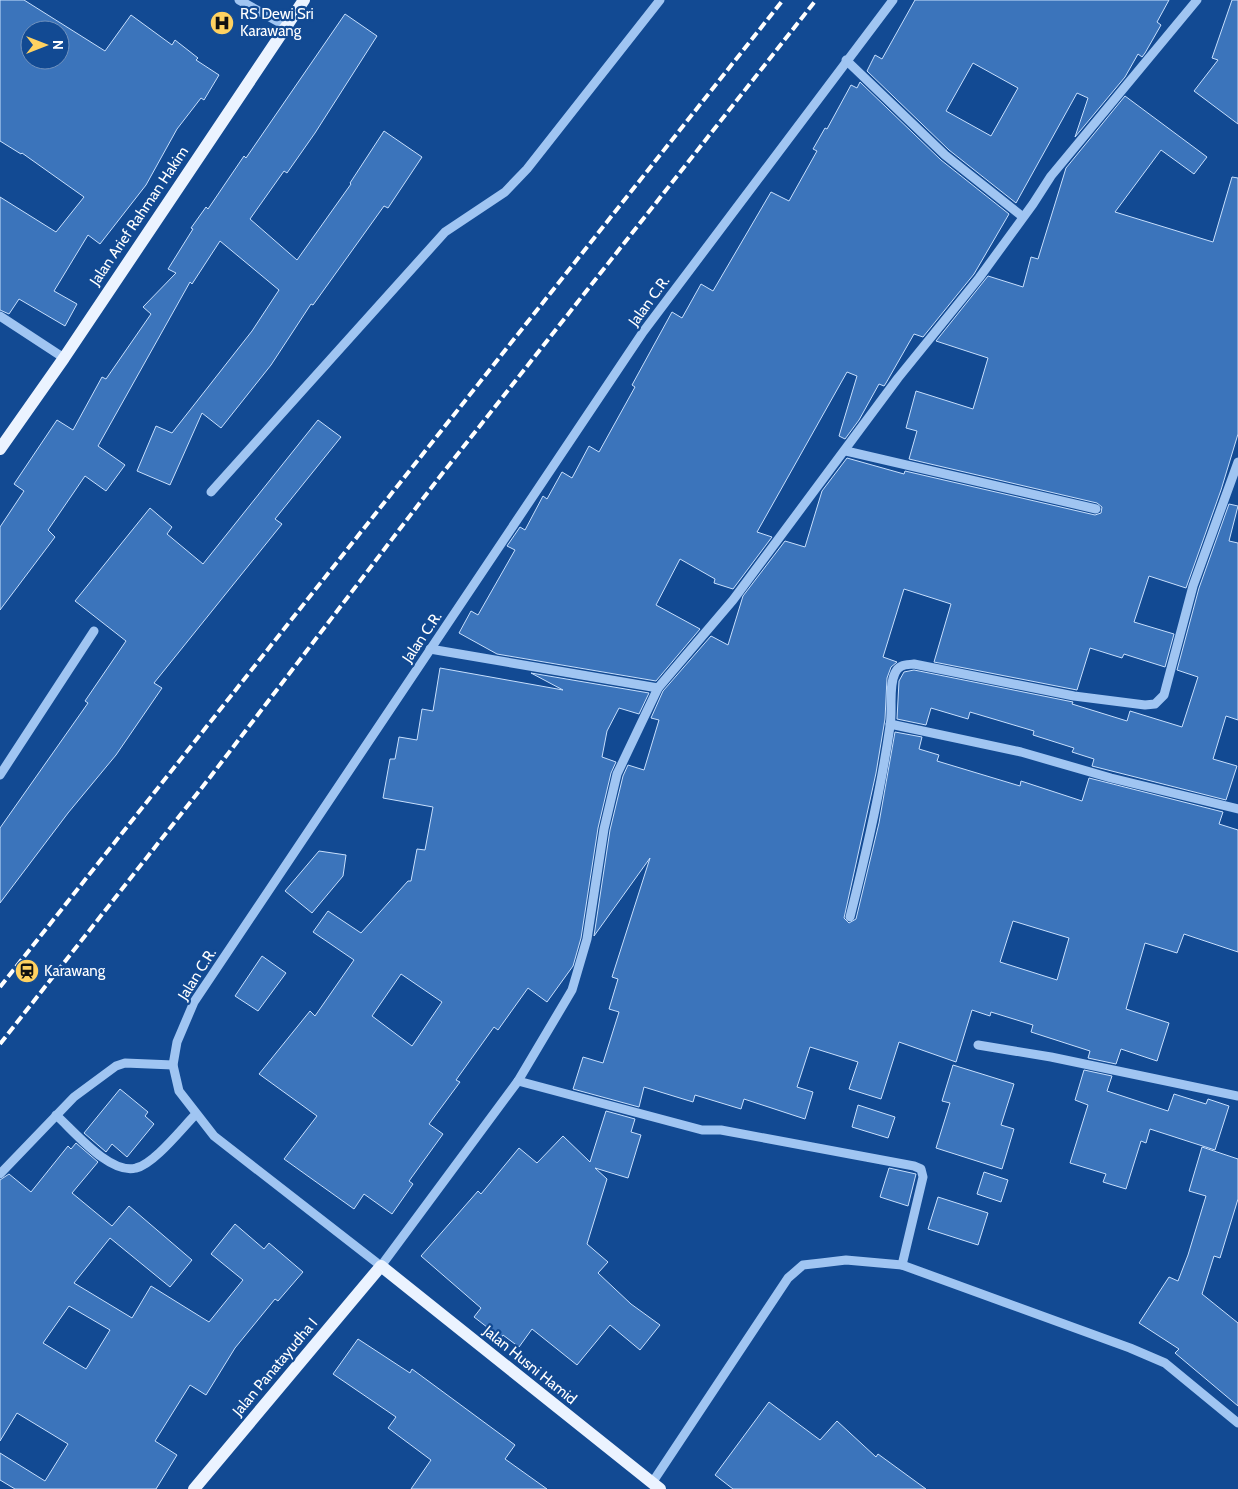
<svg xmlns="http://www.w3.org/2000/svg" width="1238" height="1489" viewBox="0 0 1238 1489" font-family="Cabin,sans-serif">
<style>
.building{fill:#3b74bb;stroke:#c7dffd;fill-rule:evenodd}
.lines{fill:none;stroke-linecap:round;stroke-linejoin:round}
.minor{stroke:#a0c5f2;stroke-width:9}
.major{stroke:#ebf3ff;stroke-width:12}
.rail{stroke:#fff;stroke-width:4;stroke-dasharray:9 4;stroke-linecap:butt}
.labels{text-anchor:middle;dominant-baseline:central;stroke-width:4.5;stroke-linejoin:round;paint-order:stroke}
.poi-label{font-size:15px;fill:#fff;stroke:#124a93;text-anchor:start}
.street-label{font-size:15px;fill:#fff;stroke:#124a93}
</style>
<rect width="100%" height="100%" fill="#124a93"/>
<!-- building -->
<g class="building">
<path d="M0 0H24L105 51 131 15 172 45 175 40 198 58 196 60 219 75 204 100 201 98 177 129 146 185 100 244 88 235 54 291 77 304 65 326 19 299 9 314 0 310V197L56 232 84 197 22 153 21 154 0 141ZM30 30H60V60H30Z"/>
<path d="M915 0H1169L1157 22 1161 25 1145 53 1142 57 1138 54 1125 77 1075 137 1088 98 1077 93 1016 203 949 150 867 71 875 55 882 59ZM973 63 1018 88 991 136 946 111Z"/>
<path d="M1232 0H1238V124L1194 91 1218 60 1212 58Z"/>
<path d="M345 14 377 36 315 133 287 173 284 171 250 219 297 260 351 184 350 183 384 131 422 157 388 208 384 206 313 305 311 304 271 365 221 428 202 413 170 485 137 471 156 426 172 433 252 331 279 290 220 241 192 284 190 282 98 446 125 465 106 491 85 476 48 530 55 537 0 610V527L24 491 14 484 57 420 73 430 102 377 106 379 151 314 143 307 176 273 168 269 193 229 191 228 206 207 208 209 244 156 246 158Z"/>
<path d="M860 82 941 160 1009 214 974 274 923 337 914 334 886 383 884 386 879 384 859 420 845 439 839 436 857 376 847 372 757 532 772 537 733 589 714 583 715 579 680 559 656 605 700 629 656 681 497 654 459 633 471 611 478 615 515 550 507 546 520 527 525 530 543 496 547 499 562 472 572 478 589 446 599 452 635 387 632 385 672 312 682 318 701 284 713 291 771 192 789 201 817 151 813 149 825 128 827 129 851 85 857 88Z"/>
<path d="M1125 96 1207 157 1194 174 1161 150 1115 212 1213 242 1232 177 1238 178V434L1221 490 1186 588 1149 576 1134 622 1174 634 1165 667 1124 654 1122 658 1090 648 1077 690 934 662 951 604 904 589 883 657 897 662 891 667 887 678 885 719 876 773 844 918 849 923 856 919 879 823 895 732 922 737 919 749 939 755 937 761 1020 786 1021 781 1082 801 1089 778 1223 812 1219 824 1238 830V952L1184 934 1177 953 1145 943 1126 1009 1169 1023 1157 1061 1121 1049 1116 1064 1088 1058 1090 1051 1031 1032 1033 1025 991 1012 990 1016 972 1010 956 1062 899 1042 881 1099 849 1089 858 1062 810 1047 797 1087 813 1092 805 1119 744 1099 741 1109 695 1095 693 1102 644 1087 639 1107 573 1089 583 1057 603 1063 619 1012 609 1009 618 979 612 977 650 858 594 936 610 830 623 776 628 765 644 770 659 720 651 718 663 691 711 636 728 645 743 596 785 541 805 547 822 491 847 458 904 474 905 471 1095 515 1101 513 1102 507 1097 503 909 459 917 431 906 428 916 391 973 409 988 358 936 341 988 276 1023 287 1031 257 1038 259 1066 168ZM1013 921 1069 938 1057 980 1000 962Z"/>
<path d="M318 420 341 437 275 519 282 524 154 683 162 688 116 755 68 813 0 903V828L88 703 85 701 126 641 75 601 150 508 172 527 167 534 203 564Z"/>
<path d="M1229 504 1238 506 1229 541 1238 543V720L1226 716 1213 759 1237 766 1226 800 1092 766 1094 759 1072 752 1074 748 1033 735 1034 731 970 712 968 719 931 708 926 725 897 719 899 681 904 672 914 670 1073 702 1072 704 1127 721 1130 711 1182 727 1198 677 1177 670 1199 588Z"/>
<path d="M440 668 563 690 531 673 649 693 639 714 619 708 607 731 602 757 616 762 611 773 598 828 581 938 573 966 547 1002 528 988 498 1030 494 1027 456 1080 460 1082 429 1124 443 1134 409 1181 413 1184 392 1214 364 1194 354 1209 284 1159 317 1116 259 1074 310 1011 315 1016 354 960 313 932 328 911 361 933 408 881H411L417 849 425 850 433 807 383 798 390 759H395L399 737 417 740 422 709 433 711ZM401 974 442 1002 412 1046 372 1016Z"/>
<path d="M319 851 346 855 343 876 312 913 285 891Z"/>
<path d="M262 956 286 973 258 1011 235 996Z"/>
<path d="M953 1065 1014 1084 1001 1125 1014 1129 1002 1169 936 1148 950 1103 942 1101Z"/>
<path d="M1084 1070 1112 1076 1107 1091 1168 1111 1174 1094 1206 1104 1208 1099 1229 1106 1215 1150 1150 1129 1146 1143 1141 1141 1126 1189 1103 1182 1106 1174 1070 1163 1088 1105 1075 1100Z"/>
<path d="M120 1089 148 1112 145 1116 154 1124 127 1157 112 1144 106 1152 84 1133Z"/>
<path d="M858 1105 895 1117 888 1138 852 1127Z"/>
<path d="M606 1111 635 1119 631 1132 641 1135 628 1178 595 1168 607 1179 587 1244 608 1262 598 1273 631 1304 660 1325 640 1350 610 1325 577 1365 532 1329 519 1347 503 1335 501 1338 474 1317 481 1308 421 1256 478 1191 481 1194 519 1148 537 1163 563 1136 590 1162Z"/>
<path d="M76 1143 98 1162 72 1193 112 1226 129 1206 192 1260 170 1287 110 1238 74 1283 132 1318 151 1286 209 1322 243 1280 211 1254 235 1224 264 1249 269 1243 303 1272 278 1301 275 1299 235 1348 206 1395 190 1385 155 1441 177 1455 156 1489H15L0 1480V1453L45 1481 68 1444 17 1413 0 1441V1180L9 1174 31 1192 68 1146 71 1149ZM69 1306 110 1330 86 1369 43 1343Z"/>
<path d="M1202 1147 1238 1159V1199L1220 1258 1214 1256 1202 1294 1238 1323V1406L1175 1353 1179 1349 1139 1323 1169 1277 1178 1281 1188 1255 1206 1196 1189 1191Z"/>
<path d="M889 1168 916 1174 908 1206 880 1197Z"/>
<path d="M984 1172 1008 1180 1001 1202 977 1194Z"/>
<path d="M938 1197 988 1213 978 1245 928 1229Z"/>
<path d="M358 1339 410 1373 412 1369 515 1445 505 1459 547 1489H411L431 1460 388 1428 396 1417 333 1374Z"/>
<path d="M769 1402 820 1440 837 1421 876 1457 878 1454 926 1489H733L715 1475Z"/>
</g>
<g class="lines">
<!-- minor -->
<g class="minor">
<path d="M239 0 286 26"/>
<path d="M893 0 643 332 194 1002 177 1042 173 1065 179 1091 214 1136 381 1266 518 1081 572 990 587 939 604 829 617 774 658 688 733 600 898 378 979 278 1033 204 1051 176 1197 0"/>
<path d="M846 60 945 155 1023 217"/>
<path d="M0 316 64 358"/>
<path d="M846 451 1096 509"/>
<path d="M211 492 445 232 505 192 527 169 660 0"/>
<path d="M430 649 658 688"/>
<path d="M890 724 1021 752 1111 778 1238 809"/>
<path d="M0 775 94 631"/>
<path d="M850 917C866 854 881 790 890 726 893 709 888 688 895 673 899 664 906 665 914 664L1074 696 1145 705 1155 704 1164 695 1193 586 1238 462"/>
<path d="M978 1045 1051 1057 1238 1096"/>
<path d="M518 1081 702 1130H721L914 1166 921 1169 923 1177 902 1265"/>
<path d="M56 1115C75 1132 110 1175 136 1168 154 1164 182 1128 196 1114"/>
<path d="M0 1174 74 1097 116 1066 125 1063 173 1065"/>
<path d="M652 1483 788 1278 803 1265 821 1263 846 1260 902 1265 1130 1348 1165 1363 1238 1423"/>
</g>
<!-- major -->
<g class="major">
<path d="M0 449 64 358 304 0"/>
<path d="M194 1489 381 1266 660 1489"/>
</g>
<!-- rail -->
<g class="rail">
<path d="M0 987 783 0"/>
<path d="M0 1044 211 776 438 479 816 0"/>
</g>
</g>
<!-- icons -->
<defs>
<g id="hospital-disc" transform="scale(1.25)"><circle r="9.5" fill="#ffd261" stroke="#124a93"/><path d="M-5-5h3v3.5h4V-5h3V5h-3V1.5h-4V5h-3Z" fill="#111"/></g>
<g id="station-disc" transform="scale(1.25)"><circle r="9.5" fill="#ffd261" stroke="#124a93"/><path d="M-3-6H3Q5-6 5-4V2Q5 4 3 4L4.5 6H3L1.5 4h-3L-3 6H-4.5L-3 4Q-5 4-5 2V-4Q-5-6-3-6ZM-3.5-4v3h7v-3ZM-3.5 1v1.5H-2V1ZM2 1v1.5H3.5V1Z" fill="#111"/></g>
</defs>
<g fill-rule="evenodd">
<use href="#hospital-disc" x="222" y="23"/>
<use href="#station-disc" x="27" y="971"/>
</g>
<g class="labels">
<!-- poi labels -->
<g class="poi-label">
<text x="240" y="14">RS Dewi Sri<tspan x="240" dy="17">Karawang</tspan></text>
<text x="44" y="971">Karawang</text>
</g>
<!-- street labels -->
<g class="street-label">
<text transform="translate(139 216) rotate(-56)">Jalan Arief Rahman Hakim</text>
<text transform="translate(649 301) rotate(-54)">Jalan C.R.</text>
<text transform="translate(422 637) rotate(-56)">Jalan C.R.</text>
<text transform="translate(197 974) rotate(-58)">Jalan C.R.</text>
<text transform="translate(530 1365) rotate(39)">Jalan Husni Hamid</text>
<text transform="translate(275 1367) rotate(-50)">Jalan Panatayudha I</text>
</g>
</g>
<!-- north arrow -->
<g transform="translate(45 45) rotate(90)"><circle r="24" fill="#124a93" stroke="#7192be"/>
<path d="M0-4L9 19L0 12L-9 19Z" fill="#ffd261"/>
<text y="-8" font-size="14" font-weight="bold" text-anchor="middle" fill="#ffffff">N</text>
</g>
</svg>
